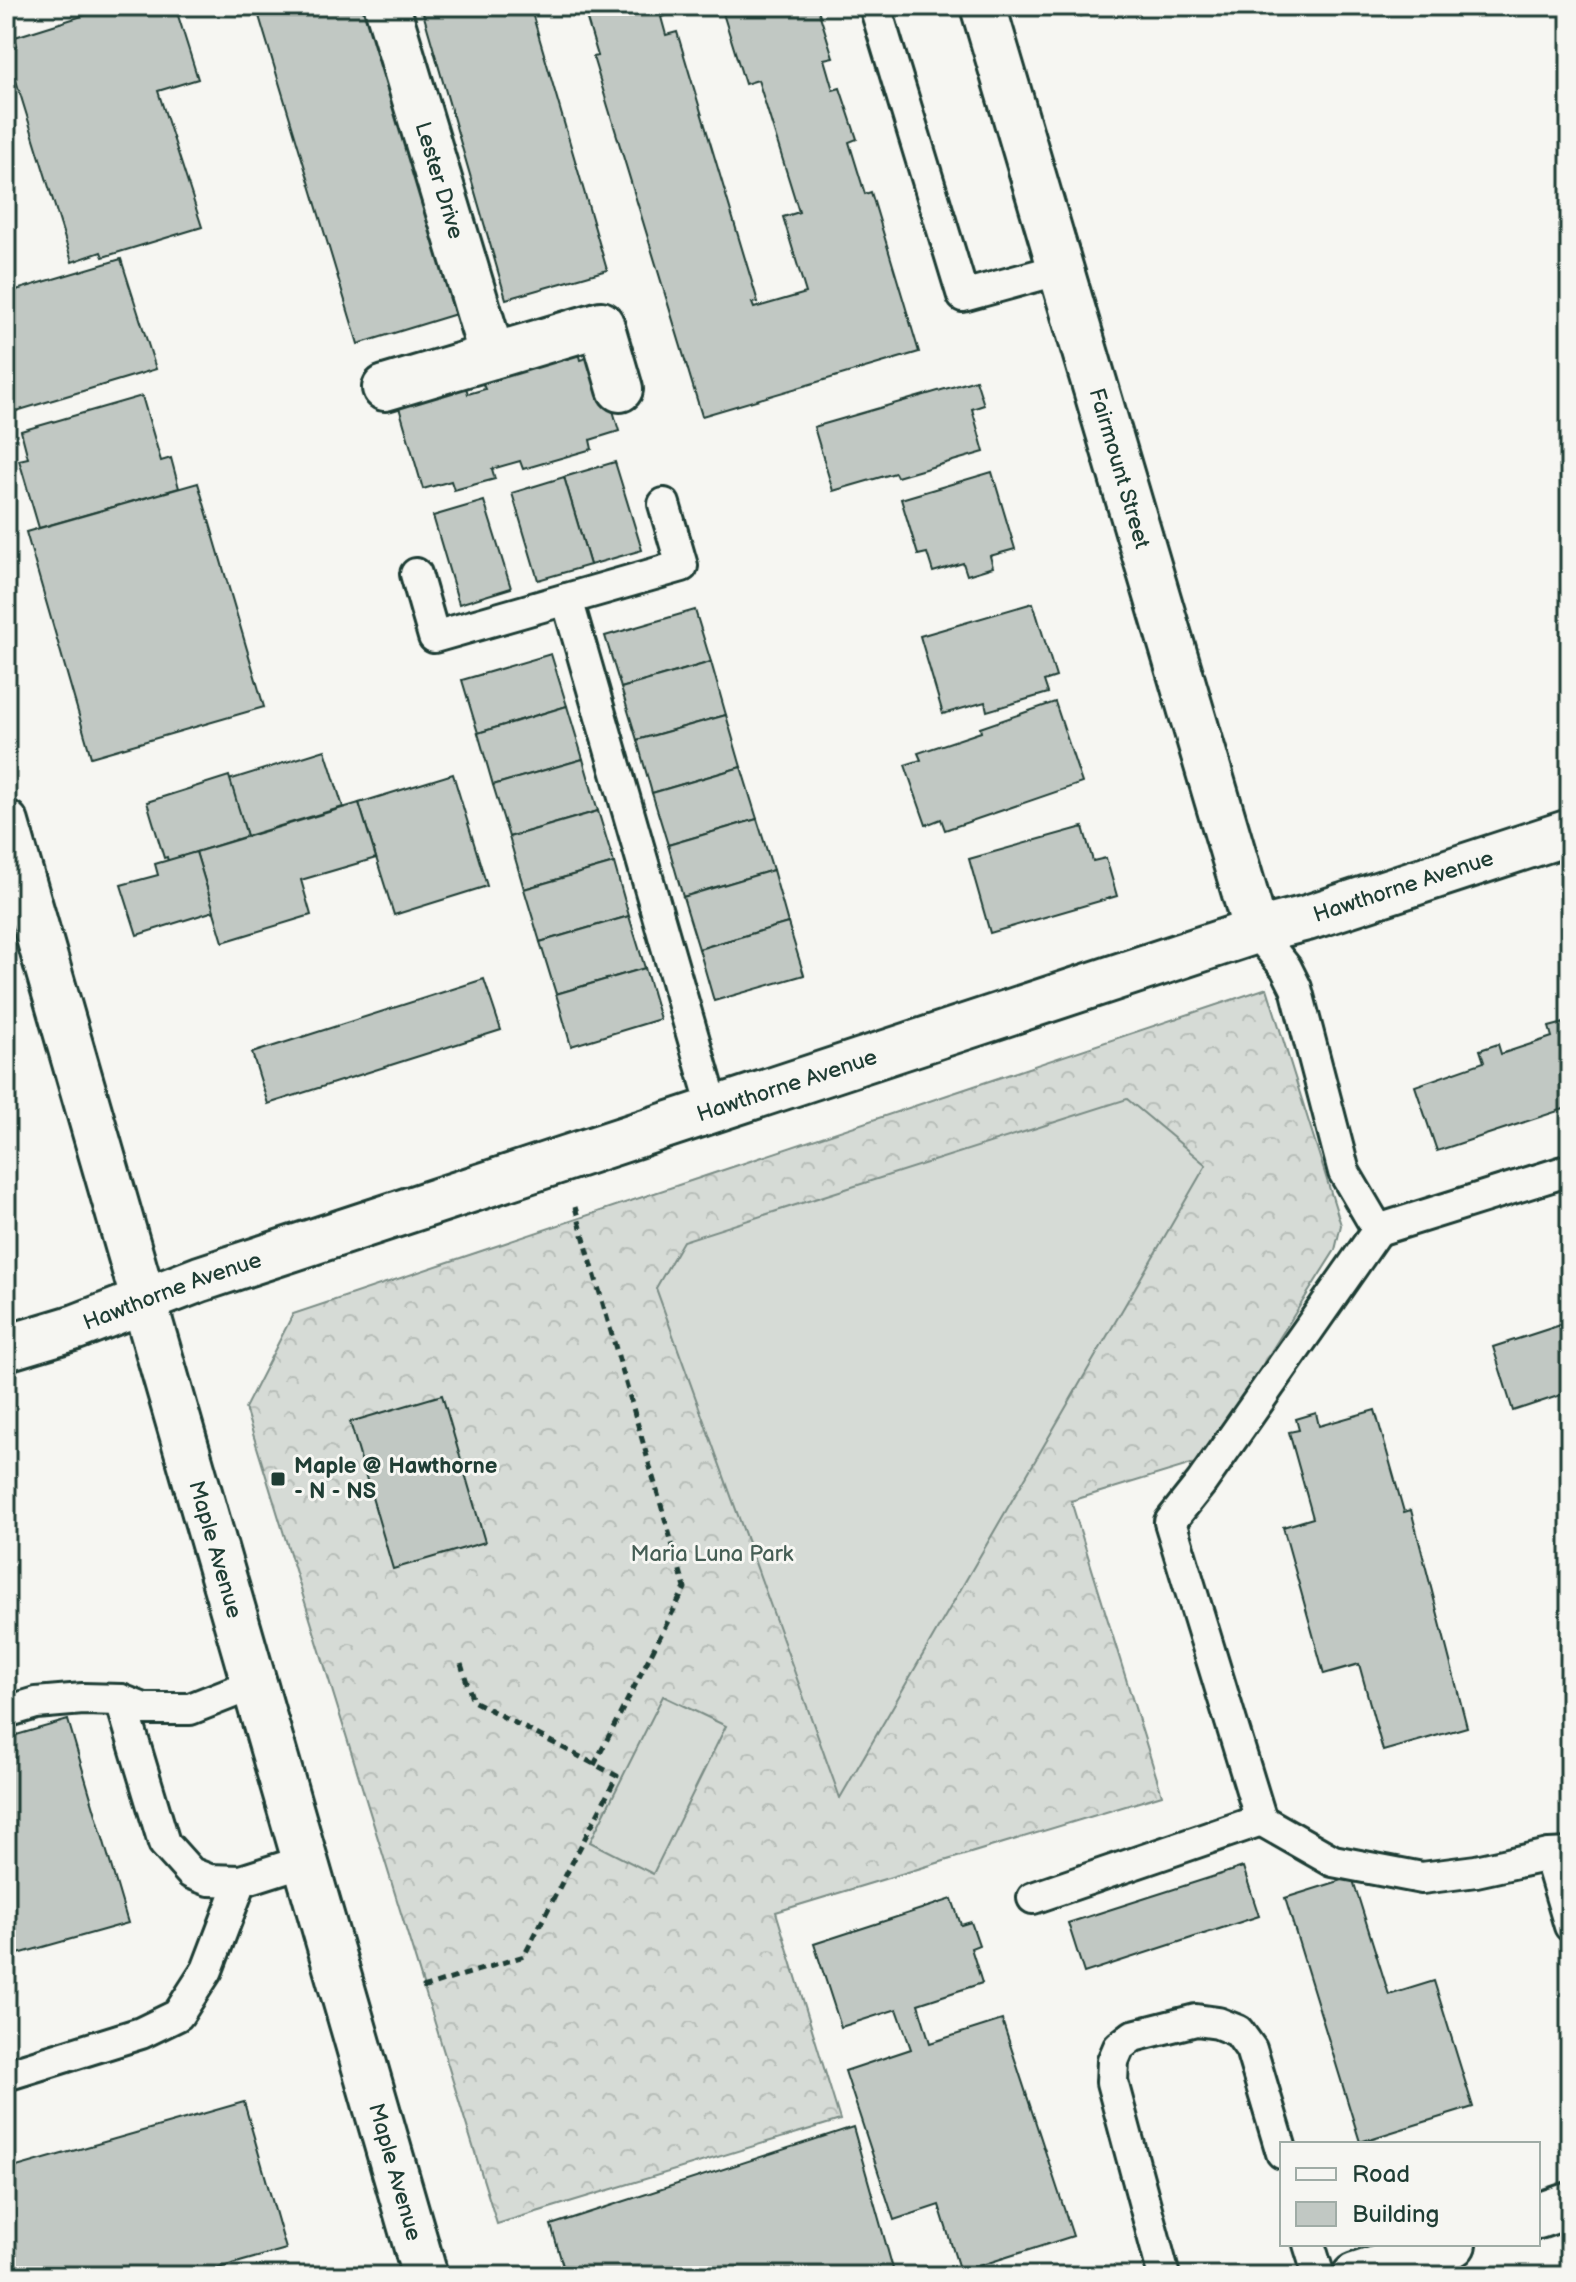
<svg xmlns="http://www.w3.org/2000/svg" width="1576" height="2282" viewBox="0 0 1576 2282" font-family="'Balsamiq Sans',sans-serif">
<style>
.forest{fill:url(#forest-crowns);stroke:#7a8c85;stroke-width:2}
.pitch{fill:#d6dbd6;stroke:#7a8c85;stroke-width:2}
.building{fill:#c1c8c3;stroke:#1f3d34;stroke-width:2}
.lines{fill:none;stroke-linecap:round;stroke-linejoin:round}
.lane-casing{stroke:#1f3d34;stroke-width:36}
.street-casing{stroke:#1f3d34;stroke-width:50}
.secondary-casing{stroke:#1f3d34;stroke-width:50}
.path{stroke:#1f3d34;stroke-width:5;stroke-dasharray:8 6;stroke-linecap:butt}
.lane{stroke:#f6f6f2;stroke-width:30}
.street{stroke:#f6f6f2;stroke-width:44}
.secondary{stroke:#f6f6f2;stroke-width:44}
.poi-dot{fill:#1f3d34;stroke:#f6f6f2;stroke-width:3}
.labels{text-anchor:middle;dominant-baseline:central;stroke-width:6;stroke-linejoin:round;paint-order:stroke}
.street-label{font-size:22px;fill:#1f3d34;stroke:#f6f6f2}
.poi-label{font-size:22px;font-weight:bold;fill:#1f3d34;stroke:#f6f6f2;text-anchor:start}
.park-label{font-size:22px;fill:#445d54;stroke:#f6f6f2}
</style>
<defs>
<pattern id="forest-crowns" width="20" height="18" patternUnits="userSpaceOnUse" patternTransform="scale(2)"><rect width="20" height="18" fill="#d6dbd6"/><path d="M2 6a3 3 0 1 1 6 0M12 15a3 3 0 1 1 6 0" fill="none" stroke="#b7bdb8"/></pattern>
</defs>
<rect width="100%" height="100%" fill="#f6f6f2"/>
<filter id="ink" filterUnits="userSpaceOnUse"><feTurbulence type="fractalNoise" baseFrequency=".0125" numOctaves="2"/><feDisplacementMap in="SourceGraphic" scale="16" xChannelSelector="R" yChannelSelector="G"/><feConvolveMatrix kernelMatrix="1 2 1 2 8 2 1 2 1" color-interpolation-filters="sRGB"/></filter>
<g filter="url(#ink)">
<!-- forest -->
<path class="forest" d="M1267 988 1341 1225 1335 1250 1202 1461 1071 1501 1162 1795 776 1912 840 2120 497 2224 245 1408 293 1314Z"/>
<!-- pitch -->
<g class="pitch">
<path d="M1127 1099 1206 1165 840 1798 656 1288 683 1241Z"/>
<path d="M663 1696 726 1726 653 1874 590 1842Z"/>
</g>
<!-- building -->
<g class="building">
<path d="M114 6H175L198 79 158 91 202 227 103 257 101 252 72 262 6 48 17 45 15 37Z"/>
<path d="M256 6H363L456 314 358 344Z"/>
<path d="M421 6H530L607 270 506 299Z"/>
<path d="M583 6H696L661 17 666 35 677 32 758 302 752 303 754 308 806 293 783 217 799 212 758 80 745 84 722 10 728 8V6H817L833 57 824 59 833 90 840 88 857 139 849 142 865 194 871 192 919 352 702 416 593 57 598 56Z"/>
<path d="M1078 6H1111L1081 16Z"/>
<path d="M121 259 156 369 13 412 6 389V293Z"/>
<path d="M578 352 580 360 597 355 619 431 590 440 592 449 523 469 520 461 492 469 495 479 454 490 451 481 423 489 398 404 465 384 468 394 485 389 481 380Z"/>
<path d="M976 380 984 405 972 409 984 452 897 477 895 473 833 491 814 427Z"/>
<path d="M142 396 161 461 171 458 179 488 39 528 19 460 28 458 21 431Z"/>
<path d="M615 462 642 550 590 565 564 477Z"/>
<path d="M992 472 1015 549 990 556 993 567 967 575 963 563 933 572 927 553 918 555 901 499Z"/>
<path d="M564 477 590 565 538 580 512 493Z"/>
<path d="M198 483 264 707 91 757 26 532Z"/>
<path d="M484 501 511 588 459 604 433 516Z"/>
<path d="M1033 603 1056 677 1044 681 1048 693 987 711 985 702 943 714 920 636Z"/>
<path d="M695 610 711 662 621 688 605 636Z"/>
<path d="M551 654 567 706 478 733 462 680Z"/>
<path d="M711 662 726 715 637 740 621 688Z"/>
<path d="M1055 702 1082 783 945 830 941 819 926 825 905 765 921 760 918 753 981 732 980 728Z"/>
<path d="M567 706 583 759 493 785 478 733Z"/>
<path d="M726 715 741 767 652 793 637 740Z"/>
<path d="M325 750 343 807 247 836 229 780Z"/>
<path d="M583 759 598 811 509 837 493 785Z"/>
<path d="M741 767 757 819 668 845 652 793Z"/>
<path d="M453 774 487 886 394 915 359 803Z"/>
<path d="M229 776 247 836 168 861 167 857 164 858 147 802Z"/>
<path d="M359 803 376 858 301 880 311 915 223 942 196 852Z"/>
<path d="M598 811 614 863 524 889 509 837Z"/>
<path d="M757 819 773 870 683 897 668 845Z"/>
<path d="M1083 827 1093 861 1106 858 1117 896 990 933 969 859Z"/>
<path d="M196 852 214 911 137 935 121 885 158 875 155 864Z"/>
<path d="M614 863 629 916 540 942 524 889Z"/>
<path d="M773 870 788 923 699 949 683 897Z"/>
<path d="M629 916 645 968 556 994 540 942Z"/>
<path d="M788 923 804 975 714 1001 699 949Z"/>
<path d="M645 968 660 1019 571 1046 556 994Z"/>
<path d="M484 979 501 1030 268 1104 252 1053Z"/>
<path d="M1568 1022 1570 1028V1107L1437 1151 1415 1086 1484 1062 1480 1050 1498 1044 1501 1054 1552 1037 1549 1027Z"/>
<path d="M1570 1322V1392L1513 1411 1493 1347Z"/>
<path d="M442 1395 485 1542 393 1569 350 1422Z"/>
<path d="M1375 1410 1404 1512 1411 1510 1467 1727 1383 1751 1359 1664 1324 1674 1283 1527 1313 1518 1289 1432 1299 1430 1296 1419 1316 1413 1319 1426Z"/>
<path d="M68 1720 128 1923 11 1956 6 1941V1738Z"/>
<path d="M1243 1867 1259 1916 1084 1973 1068 1923Z"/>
<path d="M1352 1877 1389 1995 1434 1981 1473 2107 1360 2142 1285 1898Z"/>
<path d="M952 1899 961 1925 971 1922 979 1945 971 1948 982 1983 918 2004 930 2043 1002 2020 1073 2236 960 2272 939 2205 894 2220 845 2071 911 2049 897 2009 841 2027 814 1944Z"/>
<path d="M244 2102 286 2249 190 2276H6V2170Z"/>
<path d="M853 2127 895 2276H566L551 2225Z"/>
</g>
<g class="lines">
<!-- lane casing -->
<g class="lane-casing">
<g id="lane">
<path d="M875 6 963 296 1061 269"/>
<path d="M416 574 434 637 682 566 664 504"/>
<path d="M567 599 714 1110"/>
<path d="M1256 931 1286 968 1296 988 1344 1172 1378 1230 1570 1170"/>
<path d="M121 1700 164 1843 191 1873 209 1880 241 1881 304 1861"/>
<path d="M6 1712 36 1703 83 1699 121 1700 144 1709H190L256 1683"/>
<path d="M1261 1820 1333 1861 1422 1878 1476 1871 1549 1855 1570 1854"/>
<path d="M1549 1855 1570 1926"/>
<path d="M1033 1898 1261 1820 1170 1522 1201 1483 1378 1230"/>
<path d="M6 2075 141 2033 178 2015 207 1970 241 1881"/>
<path d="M1309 2244 1319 2276"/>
<path d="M1164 2276 1112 2082 1113 2061 1119 2047 1133 2036 1196 2020 1218 2023 1238 2031 1251 2049 1282 2153"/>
</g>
</g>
<!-- street casing -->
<g class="street-casing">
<g id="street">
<path id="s1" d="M387 6 492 356"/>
<path id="s2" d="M983 6 1256 931"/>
<path d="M385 388 601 324 620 389"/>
<path id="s3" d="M6 1348 76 1327 200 1279 1256 931 1307 918 1570 832"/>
<path d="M1538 2216 1570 2205"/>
<path d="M1355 2276 1453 2244"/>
</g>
</g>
<!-- secondary casing -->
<g class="secondary-casing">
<g id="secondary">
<path id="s4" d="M6 823 425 2276"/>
</g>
</g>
<!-- path -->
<g class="path">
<path d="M575 1207 685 1588 594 1765"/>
<path d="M422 1988 524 1956 617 1776 473 1701 461 1664"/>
</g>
<!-- lane -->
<use href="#lane" class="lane"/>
<!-- street -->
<use href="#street" class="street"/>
<!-- secondary -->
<use href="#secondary" class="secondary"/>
</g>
</g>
<!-- markers -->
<rect class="poi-dot" x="270" y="1471" width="16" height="16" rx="4"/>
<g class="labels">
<!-- street labels -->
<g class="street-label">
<text stroke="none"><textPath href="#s1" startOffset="182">Lester Drive</textPath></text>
<text stroke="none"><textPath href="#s2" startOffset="482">Fairmount Street</textPath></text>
<text stroke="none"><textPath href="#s3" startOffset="1472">Hawthorne Avenue</textPath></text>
<text stroke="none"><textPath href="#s3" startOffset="824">Hawthorne Avenue</textPath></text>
<text stroke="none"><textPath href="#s3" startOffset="176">Hawthorne Avenue</textPath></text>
<text stroke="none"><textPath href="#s4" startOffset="756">Maple Avenue</textPath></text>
<text stroke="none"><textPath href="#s4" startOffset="1404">Maple Avenue</textPath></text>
</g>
<!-- poi labels -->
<g class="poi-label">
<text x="294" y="1466">Maple @ Hawthorne<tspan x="294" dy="25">- N - NS</tspan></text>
</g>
<!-- park labels -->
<g class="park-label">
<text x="712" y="1554">Maria Luna Park</text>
</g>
</g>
<!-- margin -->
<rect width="1576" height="2282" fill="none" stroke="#f6f6f2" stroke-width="32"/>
<rect x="16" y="16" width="1544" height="2250" fill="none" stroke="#1f3d34" stroke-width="3" filter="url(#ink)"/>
<!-- legend -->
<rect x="1280" y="2142" width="260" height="104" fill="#f6f6f2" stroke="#a0aca6" stroke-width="2"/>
<rect x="1296" y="2168" width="40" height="12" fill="#f6f6f2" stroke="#a0aca6" stroke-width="2"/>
<text x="1352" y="2182" font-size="24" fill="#1f3d34">Road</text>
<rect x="1296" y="2202" width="40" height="24" fill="#c1c8c3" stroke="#a0aca6" stroke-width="2"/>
<text x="1352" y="2222" font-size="24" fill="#1f3d34">Building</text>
</svg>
